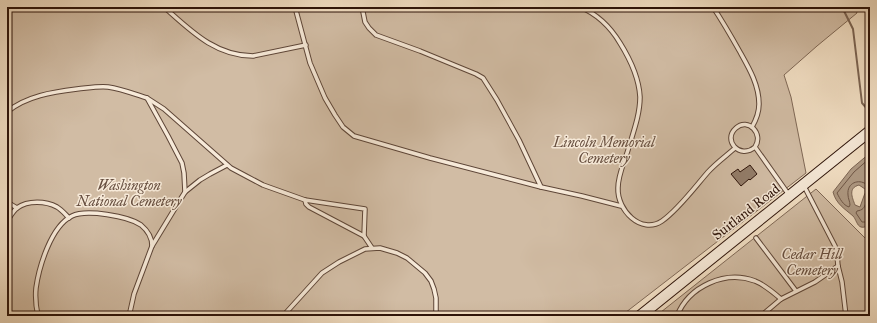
<svg xmlns="http://www.w3.org/2000/svg" width="877" height="323" viewBox="0 0 877 323" font-family="'IM FELL Great Primer',serif">
<style>
.green{fill:#d1bca4;stroke:#7f6856}
.water{fill:#af9a84;stroke:#7b6453;fill-rule:evenodd}
.lines{fill:none;stroke-linecap:round;stroke-linejoin:round}
.shore{stroke:#6e5646;stroke-width:1}
.stream{stroke:#7b6453;stroke-width:2}
.building{fill:#937d6a;stroke:#2d1309}
.lane-casing{stroke:#5e4638;stroke-width:5.5}
.secondary-casing{stroke:#2d1309;stroke-width:12}
.lane{stroke:#f7ead9;stroke-width:3.5}
.secondary{stroke:#f7ead9;stroke-width:10}
.labels{text-anchor:middle;dominant-baseline:central;stroke-width:3;stroke-linejoin:round;paint-order:stroke}
.park-label{font-size:14px;font-style:italic;fill:#664e3f;stroke:#f7ead9}
.street-label{font-size:14px;fill:#2d1309;stroke:#f7ead9}
</style>
<rect width="100%" height="100%" fill="#f2dfc4"/>
<filter id="stains"><feTurbulence type="fractalNoise" baseFrequency=".005" numOctaves="4"/><feColorMatrix values="0 0 0 0 .2 0 0 0 0 .09 0 0 0 0 .02 0 0 0 .5 -.17"/></filter>
<radialGradient id="worn" r=".72"><stop offset=".6" stop-color="#630" stop-opacity="0"/><stop offset="1" stop-color="#630" stop-opacity=".3"/></radialGradient>
<!-- green -->
<g class="green">
<path d="M7 7H855L857 13 817 46 784 75 791 97 806 173 621 316H7Z"/>
<path d="M816 189 870 243V316H656Z"/>
</g>
<!-- water -->
<path class="water" d="M870 153V225C868 226 863 228 861 227 857 226 856 219 853 216 845 209 836 204 833 192L851 169ZM859 185 865 189V193L860 207 855 205C852 197 848 188 859 185Z"/>
<g class="lines">
<!-- shore -->
<path class="shore" d="M870 158 854 172 837 193C840 199 843 205 849 207L850 205C850 202 848 198 848 195 846 177 872 178 869 194 869 197 867 200 866 203 864 208 863 210 857 211L856 213 862 222H870"/>
<!-- stream -->
<path class="stream" d="M842 7 853 29 862 103 870 112"/>
</g>
<!-- building -->
<path class="building" d="M750 165 757 174 750 180 749 179 741 186 731 174 738 169 740 172Z"/>
<g class="lines">
<!-- lane casing -->
<g class="lane-casing">
<g id="lane">
<path d="M164 7C190 30 215 56 253 56L306 45"/>
<path d="M295 7 310 63 325 98 335 115 343 127 354 136 430 158 541 187 582 196 621 206"/>
<path d="M362 7 365 22 369 28 376 35 420 51 476 74 483 78 497 100 519 140 541 187"/>
<path d="M580 7C597 14 611 28 620 43 630 59 639 78 640 97 640 115 633 133 628 150 624 163 618 175 618 188 617 210 641 235 662 221 678 210 695 187 708 172 716 163 726 156 735 148"/>
<path d="M713 7C723 22 731 36 740 52 749 68 759 85 759 104 759 112 756 120 752 127"/>
<path d="M147 98 164 109 231 168 246 176 263 185 305 200 365 209 364 236 372 248"/>
<path d="M7 112C26 96 53 92 77 89 88 88 98 86 108 87 122 89 134 94 147 98L168 136 182 163 184 173 185 192"/>
<path d="M755 147C740 160 722 140 736 128 748 117 764 134 755 147L789 195"/>
<path d="M804 186 835 246 837 254 838 266 842 282 846 316"/>
<path d="M305 200 306 204 309 207 364 236"/>
<path d="M7 202 17 208"/>
<path d="M7 221C10 217 13 211 17 208 28 200 46 201 57 207 62 210 65 214 69 218"/>
<path d="M756 238 796 291"/>
<path d="M38 316C36 307 35 298 36 288 39 267 51 226 72 216 86 209 128 216 141 225 147 230 152 238 152 246"/>
<path d="M130 316V312L134 294 152 246 180 200 185 192 200 180 210 174 227 165"/>
<path d="M283 316 322 273 339 262 365 249 380 248 397 253 407 258 425 273 431 281 434 289 436 298V316"/>
<path d="M677 316C689 286 725 270 755 281 765 285 773 292 781 299"/>
<path d="M761 316 781 299 815 282 838 266"/>
</g>
</g>
<!-- secondary casing -->
<g class="secondary-casing">
<path id="secondary" d="M640 316 870 131"/>
</g>
<!-- lane -->
<use href="#lane" class="lane"/>
<!-- secondary -->
<use href="#secondary" class="secondary"/>
</g>
<g class="labels">
<!-- park labels -->
<g class="park-label">
<text x="604" y="142">Lincoln Memorial<tspan x="604" dy="16">Cemetery</tspan></text>
<text x="129" y="185">Washington<tspan x="129" dy="16">National Cemetery</tspan></text>
<text x="812" y="254">Cedar Hill<tspan x="812" dy="16">Cemetery</tspan></text>
</g>
<!-- street labels -->
<g class="street-label">
<text transform="translate(746 212) rotate(-38)">Suitland Road</text>
</g>
</g>
<!-- margin -->
<rect width="877" height="323" fill="none" stroke="#f2dfc4" stroke-width="24"/>
<rect x="8" y="8" width="861" height="307" fill="none" stroke="#2d1309" stroke-width="2"/>
<rect x="12" y="12" width="853" height="299" fill="none" stroke="#2d1309"/>
<rect width="100%" height="100%" filter="url(#stains)"/>
<rect width="100%" height="100%" fill="url(#worn)"/>
</svg>
